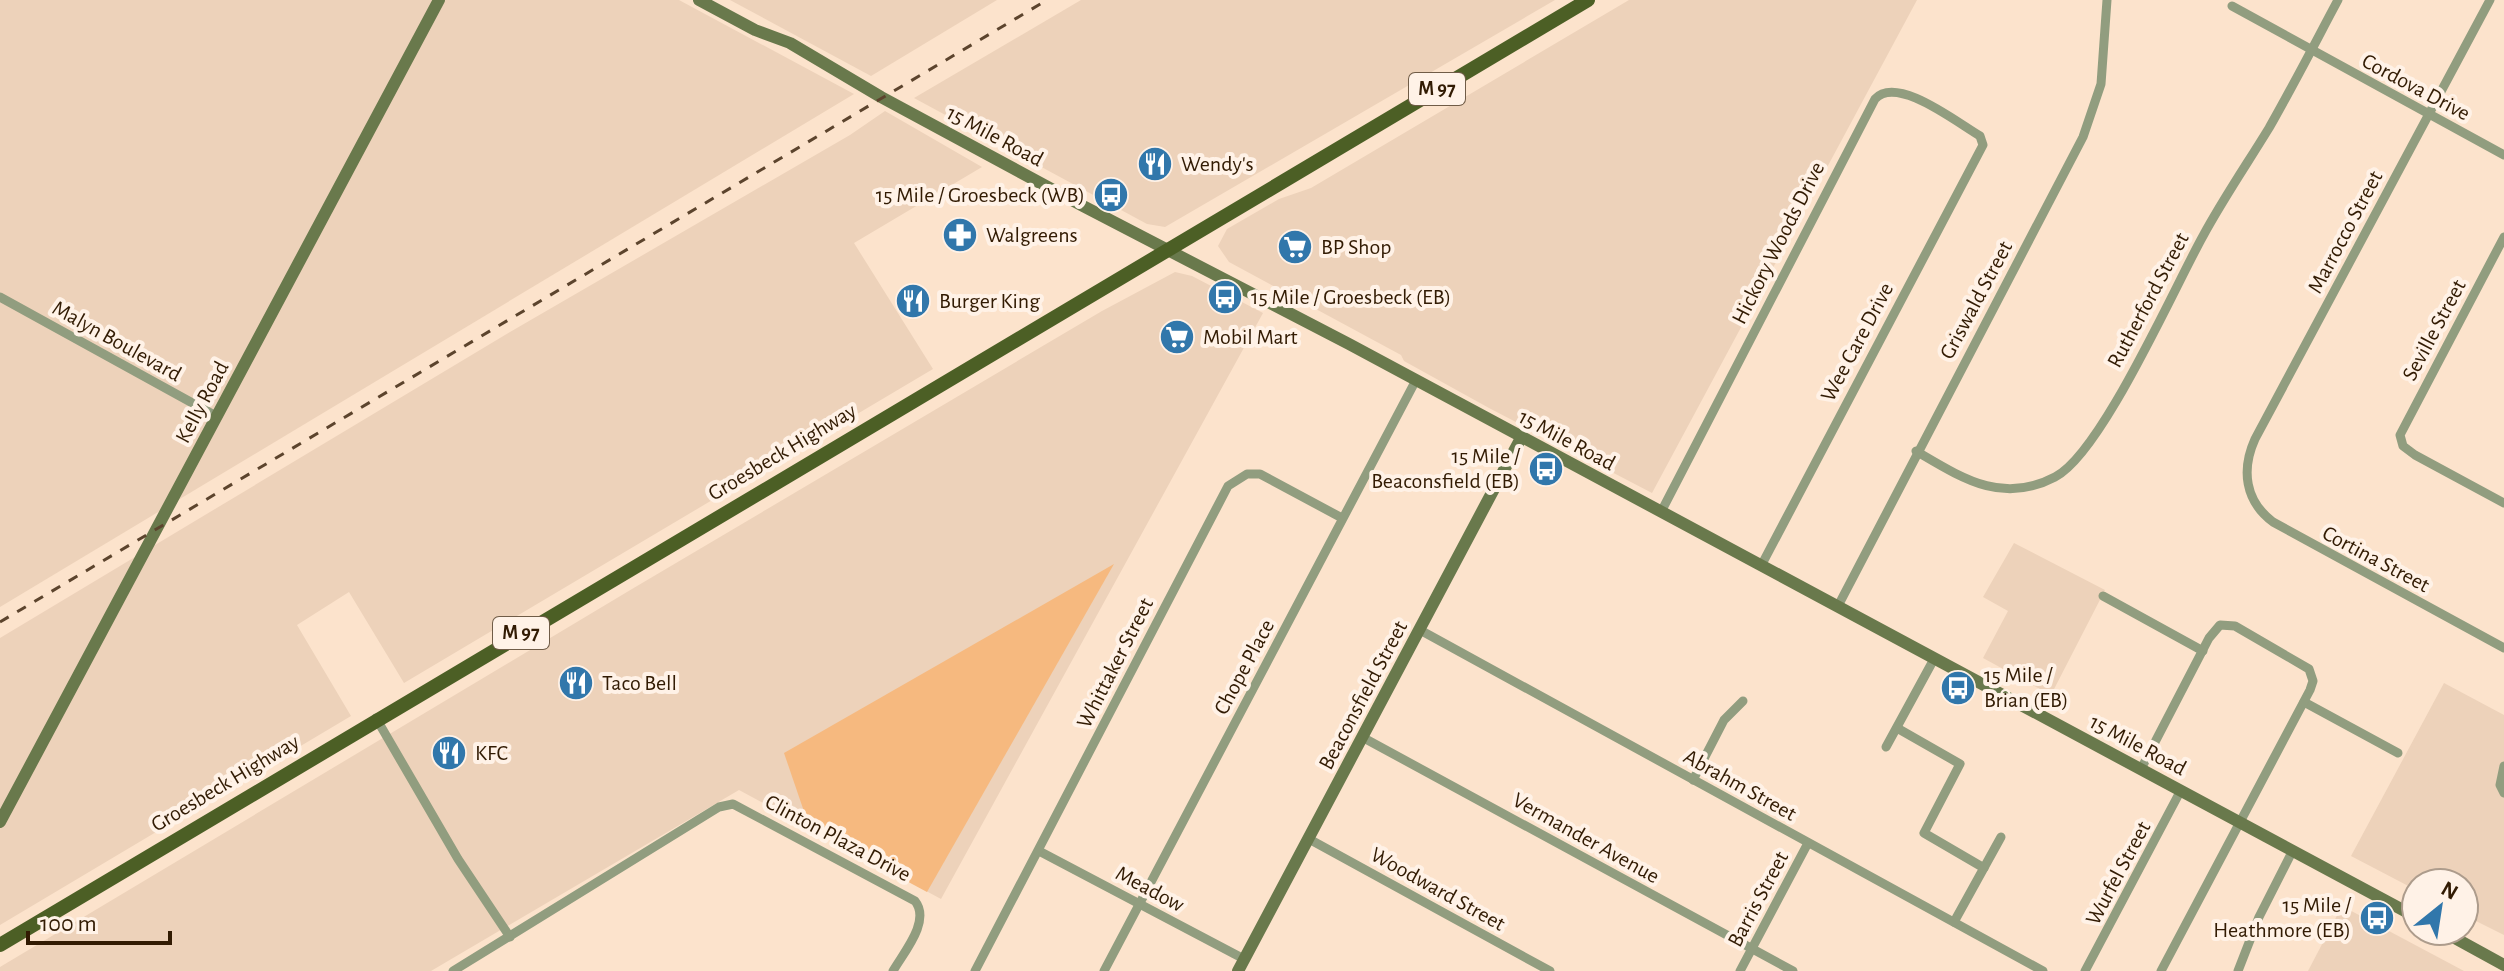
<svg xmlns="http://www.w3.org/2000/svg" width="2504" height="971" viewBox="0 0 2504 971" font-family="'Alegreya Sans',sans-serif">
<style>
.built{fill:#edd2ba}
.green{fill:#f6b97f}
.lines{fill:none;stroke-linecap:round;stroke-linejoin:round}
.street{stroke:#919d7f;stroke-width:9}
.secondary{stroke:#69794c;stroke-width:12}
.primary{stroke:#4c5f25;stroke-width:14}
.rail{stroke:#5c442d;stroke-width:3;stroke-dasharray:10 10;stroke-linecap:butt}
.labels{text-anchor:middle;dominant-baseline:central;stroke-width:8;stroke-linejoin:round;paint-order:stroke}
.shield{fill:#fff2e7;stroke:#705c47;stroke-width:2}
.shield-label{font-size:20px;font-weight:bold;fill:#321b03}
.street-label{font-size:22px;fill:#321b03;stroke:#fff2e7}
.poi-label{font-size:22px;fill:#321b03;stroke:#fff2e7;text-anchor:start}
</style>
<rect width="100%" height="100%" fill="#fce3cc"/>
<!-- built -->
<g class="built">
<path d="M0 0H679L854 94 0 607Z"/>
<path d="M730 0H997L871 76Z"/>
<path d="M1081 0H1555L1165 227 1147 224 914 98Z"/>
<path d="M1629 0H1917L1652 493 1489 408 1404 361 1401 355 1229 262 1218 246 1227 229 1279 199 1311 188Z"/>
<path d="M885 111 982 167 854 243 933 369 404 683 349 592 297 625 351 716 0 925V638L510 332 850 135Z"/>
<path d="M1175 272 1192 276 1263 313 941 899 739 790 431 971H0V967L632 589 1102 311Z"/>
<path d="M2014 543 2105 590 2051 695 1983 658 2008 611 1983 597Z"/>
<path d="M2444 683 2504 715V935L2464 915V883H2416V890L2351 856Z"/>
<path d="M2342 906 2464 971H2308Z"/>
</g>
<!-- green -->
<path class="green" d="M1114 564 927 892 810 829 784 753Z"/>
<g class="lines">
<!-- street -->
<g class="street">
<path d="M2490 0 2255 439C2241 470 2245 501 2273 522L2504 648"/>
<path d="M2232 6 2504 155"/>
<path d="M2504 237 2400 435 2403 446 2415 455 2504 503"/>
<path d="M0 297 216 416"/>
<path d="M1916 451C1962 478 2002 505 2055 477 2101 454 2174 288 2203 236 2223 199 2247 164 2269 128 2293 86 2315 43 2338 0"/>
<path d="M1661 512 1875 99C1897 75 1956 122 1980 136L1983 145 1761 566"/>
<path d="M2103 596 2203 651"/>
<path d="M1838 606 2083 137 2101 84 2107 0"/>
<path d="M1420 630 2043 971"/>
<path d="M2304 702 2398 753"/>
<path d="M376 718 458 859 510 937"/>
<path d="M1897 728 1960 764 1924 833 1984 868"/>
<path d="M1362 737 1793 971"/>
<path d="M1886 747 1934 659"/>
<path d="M2504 766 2500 785 2504 793"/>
<path d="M2141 769 2209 638 2220 625 2235 626 2309 669 2313 681 2310 690 2161 971"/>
<path d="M1693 780 1724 720 1743 701"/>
<path d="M1309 839 1550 971"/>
<path d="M1039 851 1244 959"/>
<path d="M1954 922 2001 837"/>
<path d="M453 971 719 807 733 804 915 901C931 921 904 952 893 971"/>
<path d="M975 971 1228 486 1247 474H1260L1342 518"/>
<path d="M1104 971 1416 380"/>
<path d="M1740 971 1808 843"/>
<path d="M2085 971 2181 790"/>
<path d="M2238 971 2259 917 2293 850"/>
</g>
<!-- secondary -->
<g class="secondary">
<path d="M699 0 755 30 790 43 881 97 1083 206 1349 344 2416 917"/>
<path d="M0 822 439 0"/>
<path d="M2442 931 2504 965"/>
<path d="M1238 971 1521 438"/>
</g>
<!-- primary -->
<path class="primary" d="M0 945 1588 0"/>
<!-- rail -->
<path class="rail" d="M0 622 1047 0"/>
</g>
<!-- icons -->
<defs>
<g id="restaurant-disc" transform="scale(1.8)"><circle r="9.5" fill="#3177ab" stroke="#fff2e7"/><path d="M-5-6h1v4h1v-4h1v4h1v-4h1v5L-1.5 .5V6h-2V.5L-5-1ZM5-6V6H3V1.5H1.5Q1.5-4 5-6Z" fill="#fff"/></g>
<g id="bus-disc" transform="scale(1.8)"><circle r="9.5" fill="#3177ab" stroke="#fff2e7"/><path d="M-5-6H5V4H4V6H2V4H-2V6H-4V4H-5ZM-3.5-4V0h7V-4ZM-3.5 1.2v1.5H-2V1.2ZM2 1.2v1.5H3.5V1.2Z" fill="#fff"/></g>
<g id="pharmacy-disc" transform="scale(1.8)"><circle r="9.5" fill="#3177ab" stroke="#fff2e7"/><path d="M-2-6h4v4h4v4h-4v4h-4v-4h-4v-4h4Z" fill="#fff"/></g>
<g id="supermarket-disc" transform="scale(1.8)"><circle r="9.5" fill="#3177ab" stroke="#fff2e7"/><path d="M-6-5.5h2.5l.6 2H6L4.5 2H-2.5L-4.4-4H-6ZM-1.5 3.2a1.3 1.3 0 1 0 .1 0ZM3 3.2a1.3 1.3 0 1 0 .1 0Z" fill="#fff"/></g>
</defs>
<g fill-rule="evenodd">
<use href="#restaurant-disc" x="1155" y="164"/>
<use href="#bus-disc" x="1111" y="195"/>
<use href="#pharmacy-disc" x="960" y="235"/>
<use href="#supermarket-disc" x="1295" y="247"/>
<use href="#bus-disc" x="1225" y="297"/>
<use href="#restaurant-disc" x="913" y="301"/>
<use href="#supermarket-disc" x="1177" y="337"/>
<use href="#bus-disc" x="1546" y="469"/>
<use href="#restaurant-disc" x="576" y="683"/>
<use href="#bus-disc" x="1958" y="688"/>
<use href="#restaurant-disc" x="449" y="753"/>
<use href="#bus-disc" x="2377" y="918"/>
</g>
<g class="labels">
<!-- shield labels -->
<g class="shield">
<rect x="1409" y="73" width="56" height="32" rx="6"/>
<rect x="493" y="617" width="56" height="32" rx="6"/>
</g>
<g class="shield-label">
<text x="1437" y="89">M 97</text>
<text x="521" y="633">M 97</text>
</g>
<!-- street labels -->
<g class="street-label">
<text transform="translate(2416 87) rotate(28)">Cordova Drive</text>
<text transform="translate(995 136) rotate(28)">15 Mile Road</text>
<text transform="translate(2345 232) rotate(-62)">Marrocco Street</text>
<text transform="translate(1778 243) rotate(-63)">Hickory Woods Drive</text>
<text transform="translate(1976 300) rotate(-62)">Griswald Street</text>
<text transform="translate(2148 300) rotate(-62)">Rutherford Street</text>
<text transform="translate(2434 330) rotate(-62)">Seville Street</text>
<text transform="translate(117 341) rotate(29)">Malyn Boulevard</text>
<text transform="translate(1857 342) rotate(-62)">Wee Care Drive</text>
<text transform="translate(202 402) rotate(-62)">Kelly Road</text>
<text transform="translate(1567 440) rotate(28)">15 Mile Road</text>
<text transform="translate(782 452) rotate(-31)">Groesbeck Highway</text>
<text transform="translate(2376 559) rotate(28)">Cortina Street</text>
<text transform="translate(1115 663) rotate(-63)">Whittaker Street</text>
<text transform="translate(1244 667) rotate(-62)">Chope Place</text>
<text transform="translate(1363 695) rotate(-62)">Beaconsfield Street</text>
<text transform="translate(2138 745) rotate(28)">15 Mile Road</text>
<text transform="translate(225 783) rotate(-31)">Groesbeck Highway</text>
<text transform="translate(1740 785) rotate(29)">Abrahm Street</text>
<text transform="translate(838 838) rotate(28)">Clinton Plaza Drive</text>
<text transform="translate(1586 838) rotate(29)">Vermander Avenue</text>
<text transform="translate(2118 873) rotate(-62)">Wurfel Street</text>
<text transform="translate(1150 889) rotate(28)">Meadow</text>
<text transform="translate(1438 889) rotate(29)">Woodward Street</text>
<text transform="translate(1758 899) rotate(-62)">Barris Street</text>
</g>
<!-- poi labels -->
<g class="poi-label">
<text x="1181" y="164">Wendy's</text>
<text x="1085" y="195" text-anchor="end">15 Mile / Groesbeck (WB)</text>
<text x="986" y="235">Walgreens</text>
<text x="1321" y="247">BP Shop</text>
<text x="1251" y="297">15 Mile / Groesbeck (EB)</text>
<text x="939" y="301">Burger King</text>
<text x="1203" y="337">Mobil Mart</text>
<text x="1520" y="456" text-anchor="end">15 Mile /<tspan x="1520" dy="25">Beaconsfield (EB)</tspan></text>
<text x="1984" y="675">15 Mile /<tspan x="1984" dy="25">Brian (EB)</tspan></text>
<text x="602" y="683">Taco Bell</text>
<text x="475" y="753">KFC</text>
<text x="2351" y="905" text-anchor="end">15 Mile /<tspan x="2351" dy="25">Heathmore (EB)</tspan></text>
</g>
</g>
<!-- north arrow -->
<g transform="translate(2440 907) rotate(30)"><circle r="38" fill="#fff2e7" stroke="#ad9c8c" stroke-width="2"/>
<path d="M0-6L14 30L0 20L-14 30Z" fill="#3177ab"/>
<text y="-12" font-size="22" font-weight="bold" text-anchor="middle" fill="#321b03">N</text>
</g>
<!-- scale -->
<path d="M28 931v12h142v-12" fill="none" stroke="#321b03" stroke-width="4"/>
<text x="40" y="931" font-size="24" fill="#321b03" stroke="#fff2e7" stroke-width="6" paint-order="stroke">100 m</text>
</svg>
